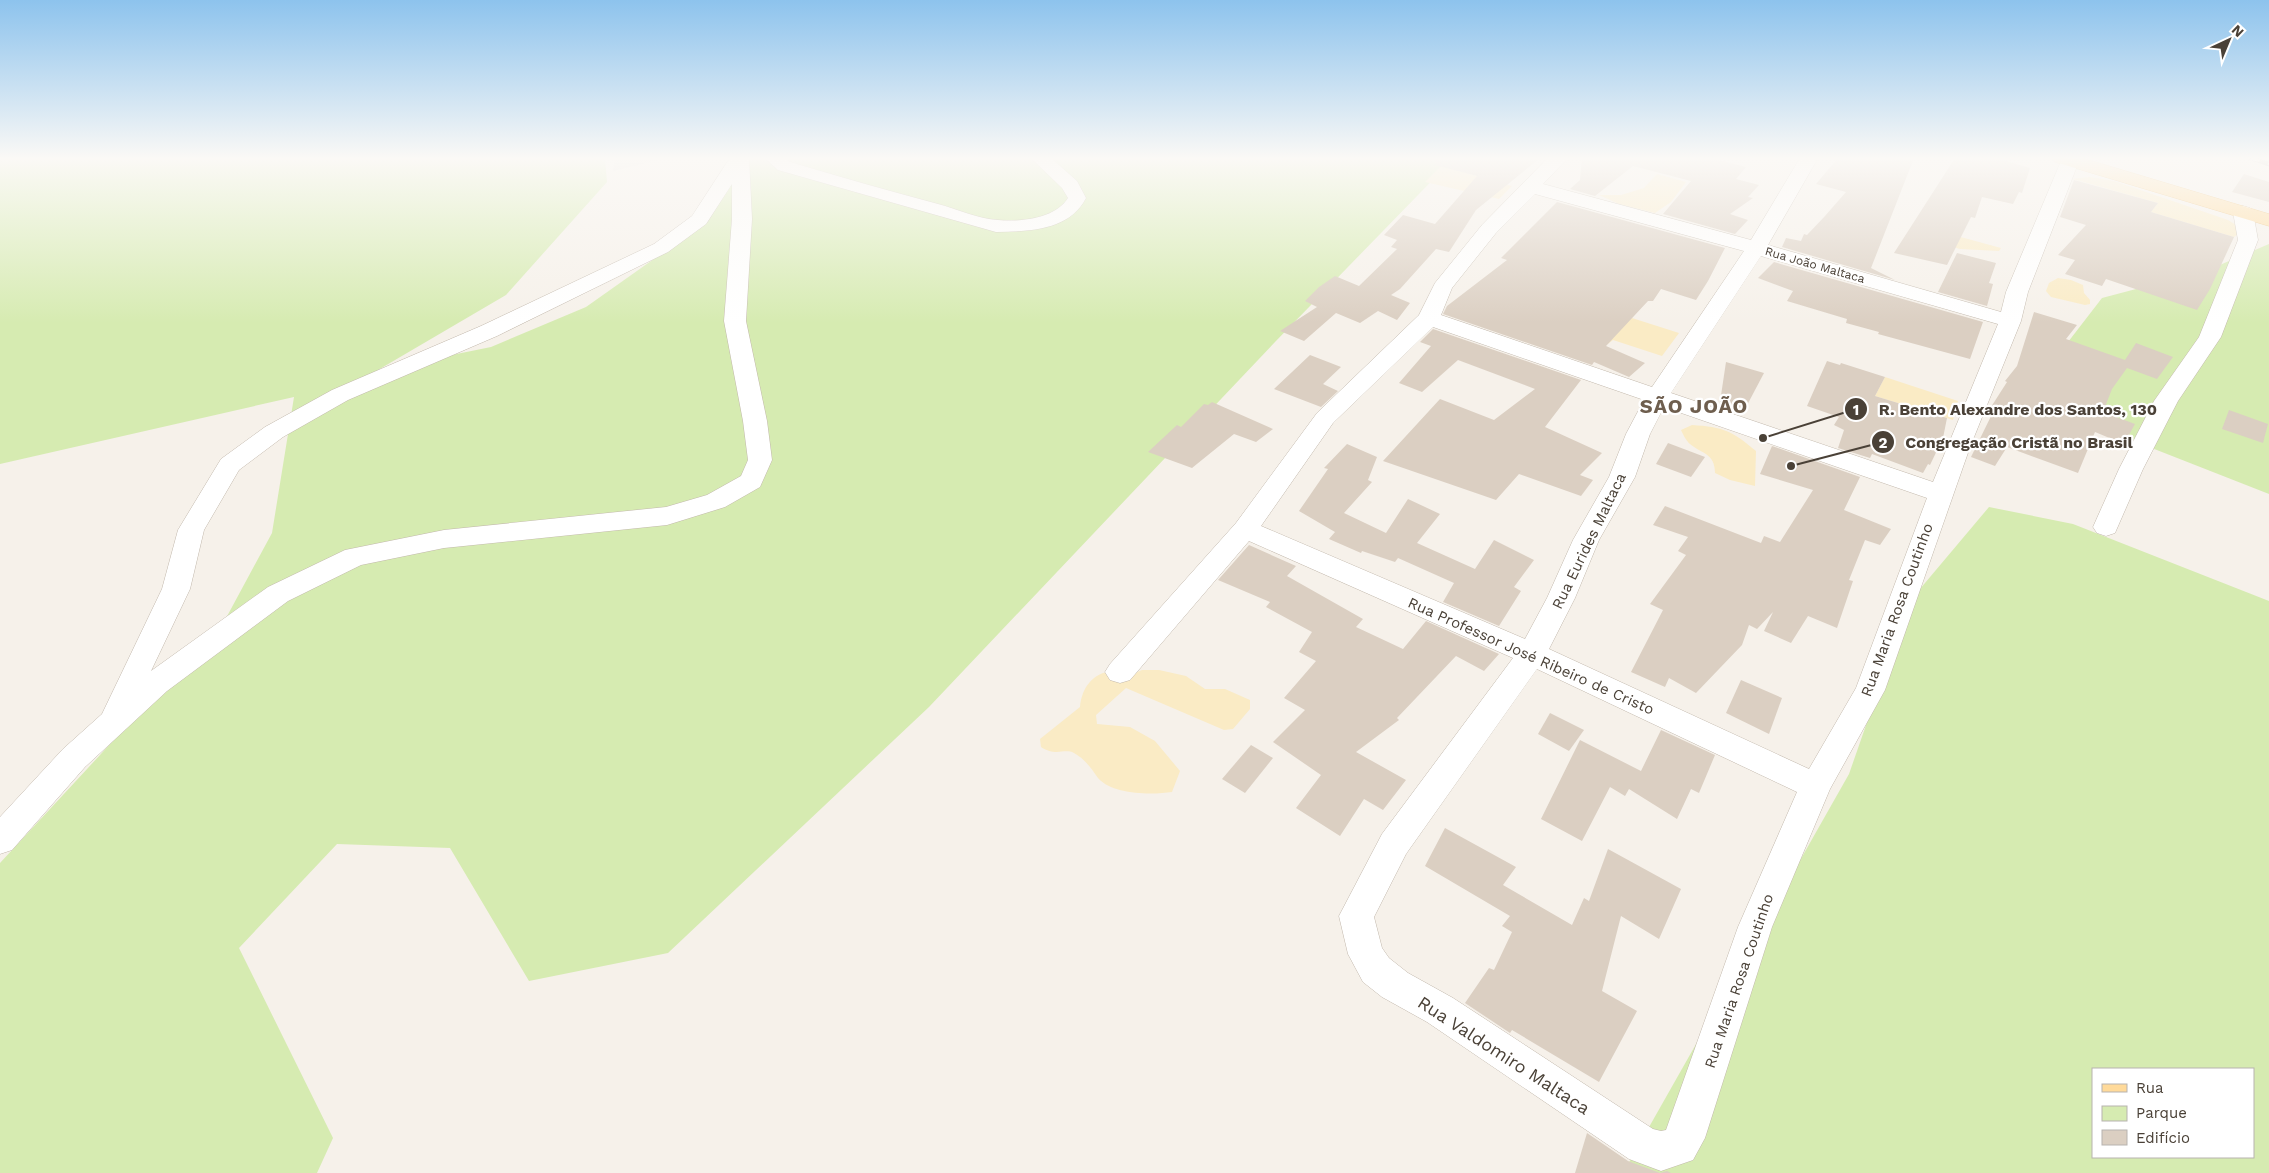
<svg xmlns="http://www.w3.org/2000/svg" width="2269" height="1173" viewBox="0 0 2269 1173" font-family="'Work Sans',sans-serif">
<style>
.industrial{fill:#e5e0db}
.green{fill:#d6ebb1;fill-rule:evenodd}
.sand{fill:#faebc5}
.building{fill:#dbcfc2}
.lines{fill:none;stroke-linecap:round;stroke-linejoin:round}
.minor-casing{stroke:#c2b8ac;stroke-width:1}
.major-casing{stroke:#eab764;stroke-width:1}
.minor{fill:#fff;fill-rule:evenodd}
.major{fill:#ffda9a;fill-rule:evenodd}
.rail-casing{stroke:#999;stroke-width:4.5}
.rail{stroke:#fff;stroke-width:3;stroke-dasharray:9;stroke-linecap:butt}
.labels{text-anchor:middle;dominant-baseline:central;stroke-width:4.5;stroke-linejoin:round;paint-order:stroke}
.far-street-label{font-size:12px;fill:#4a4137;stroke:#fff}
.street-label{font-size:15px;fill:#4a4137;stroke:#fff}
.near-street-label{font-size:18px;fill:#4a4137;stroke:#fff}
.district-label{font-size:20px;font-weight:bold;letter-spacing:1px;fill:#6e5e4e;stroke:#fff}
.leader{fill:none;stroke:#4a4137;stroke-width:2}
.callout-dot{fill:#4a4137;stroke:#fff;stroke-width:2}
.mark-label{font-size:15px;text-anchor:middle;font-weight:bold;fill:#fff}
.callout-label{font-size:16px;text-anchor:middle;font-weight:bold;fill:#4a4137;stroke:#fff;stroke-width:4.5;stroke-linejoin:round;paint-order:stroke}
</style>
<rect width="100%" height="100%" fill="#f6f1ea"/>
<!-- industrial -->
<path class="industrial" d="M615 158H667L613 171Z"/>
<!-- green -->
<g class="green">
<path d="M0 158H605L607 182 506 295 378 370 491 347 586 307 668 249 747 158H1454L1275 342 929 707 668 953 529 981 450 848 337 844 239 948 333 1138 317 1173H0V863L225 620 272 533 294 397 0 464Z"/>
<path d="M2269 244V494L2065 414 2048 368 2102 298 2208 270Z"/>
<path d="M1989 507 2073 524 2269 601V1173H1623L1849 774 1909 602ZM2093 1069H2253V1157H2093Z"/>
</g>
<!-- sand -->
<g class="sand">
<path d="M1441 166 1512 186 1499 199 1425 182Z"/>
<path d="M1657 174 1686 182 1671 202 1655 213 1619 204 1599 195H1621L1644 188Z"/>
<path d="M2090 177 2114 181 2228 220 2241 228 2240 232 2234 237 2151 212 2158 203 2073 179Z"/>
<path d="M1935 230 2001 248 1999 251 1960 249 1942 244Z"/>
<path d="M2058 278 2071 280 2083 285 2084 293 2090 300V304L2085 305 2051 297 2046 291 2049 283Z"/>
<path d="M1632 318 1679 333 1662 356 1613 340 1586 360Z"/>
<path d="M1885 377 1958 401 1953 420 1875 396Z"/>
<path d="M1692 425C1724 427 1732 431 1756 451L1755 486 1730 480 1715 473C1715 453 1702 454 1690 444 1686 441 1683 434 1681 430Z"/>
<path d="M1142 670H1159L1186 676 1205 689H1225L1250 700V709L1233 729 1224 730 1126 688 1096 715 1097 724 1130 727 1155 741 1180 771 1172 792C1152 795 1113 795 1098 778 1091 768 1085 759 1074 753 1064 748 1056 757 1041 747L1040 739 1080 707C1082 681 1103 663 1128 676Z"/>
</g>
<!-- building -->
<g class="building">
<path d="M1436 158H1540L1476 210 1449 252 1436 249 1400 289 1391 295 1410 303 1397 320 1378 311 1360 323 1336 313 1304 341 1280 331 1317 307 1305 301 1319 287 1335 276 1359 286 1397 249 1391 247 1397 240 1384 235 1403 215 1435 224 1477 176 1435 165Z"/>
<path d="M1582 158H1711L1746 167 1736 179 1759 185 1748 197 1753 198 1730 214 1748 220 1735 234 1663 214 1691 181 1633 166 1595 196 1570 189 1580 180Z"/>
<path d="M1838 158H1914L1871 268 1895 280 1782 247 1786 238 1801 241 1804 234 1807 235 1825 216 1846 192 1816 184Z"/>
<path d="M1955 158H1996L2030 168 2022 193 2019 192 2013 204 1982 197 1975 218 1971 217 1947 265 1894 253Z"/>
<path d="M2244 174 2269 182V202L2232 192Z"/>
<path d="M2074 180 2158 203 2151 212 2234 237 2210 289 2197 310 2106 279 2102 286 2065 274 2075 260 2058 255 2086 225 2060 217Z"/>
<path d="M1557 202 1725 248 1708 281 1696 300 1661 289 1653 301H1648L1606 346 1645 363 1629 377 1594 362 1592 365 1443 314 1447 306 1507 260 1501 258Z"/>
<path d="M1957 253 1996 263 1989 283 1993 284 1987 306 1938 292Z"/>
<path d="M1774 262 1983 322 1970 359 1878 334 1879 332 1846 323 1847 319 1787 301 1793 291 1758 278Z"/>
<path d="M2034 312 2077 325 2066 339 2125 360 2136 343 2173 357 2157 379 2127 368 2112 389 2103 412 2135 424 2124 444 2095 432 2078 473 2007 447 1995 466 1971 457 1995 408 1991 407 2007 382 2005 381 2017 366Z"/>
<path d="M1433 329 1581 380 1545 427 1602 453 1580 475 1593 480 1581 496 1519 474 1496 500 1383 461 1440 399 1494 420 1535 389 1458 360 1422 392 1399 383 1431 346 1420 342Z"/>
<path d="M1310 355 1341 367 1323 384 1338 391 1321 407 1274 389Z"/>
<path d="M1827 361 1840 365 1841 363 1885 377 1875 396 1947 418 1943 438 1930 465 1928 464 1923 473 1872 454 1870 458 1838 448 1844 430 1834 425 1839 417 1807 406Z"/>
<path d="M1726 362 1764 373 1745 409 1720 402Z"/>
<path d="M1212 402 1273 429 1256 442 1234 434 1192 468 1148 452 1177 425 1181 427 1204 404 1208 405Z"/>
<path d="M2229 410 2268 424 2263 443 2222 429Z"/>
<path d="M1668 443 1705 457 1691 477 1656 464Z"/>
<path d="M1347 444 1377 457 1368 480 1372 482 1344 513 1386 533 1408 499 1440 514 1417 543 1475 569 1494 540 1534 560 1514 587 1521 591 1499 626 1443 602 1454 583 1398 558 1395 562 1362 551 1361 553 1329 539 1335 532 1299 511 1328 469 1324 468Z"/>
<path d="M1772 446 1860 477 1844 510 1891 529 1880 545 1865 540 1849 580 1853 581 1837 628 1808 616 1791 643 1764 631 1773 612 1757 629 1749 625 1742 645 1696 693 1669 678 1665 687 1631 672 1663 610 1650 604 1686 555 1678 551 1688 537 1653 525 1665 506 1761 543 1764 536 1780 542 1813 490 1760 474Z"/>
<path d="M1249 545 1296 566 1287 576 1363 619 1356 627 1403 649 1426 621 1499 654 1484 671 1456 656 1397 718 1399 720 1356 752 1406 780 1383 810 1364 799 1340 836 1296 808 1321 775 1273 742 1305 710 1284 698 1316 661 1299 652 1312 632 1266 607 1270 602 1218 580Z"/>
<path d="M1741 680 1782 698 1769 734 1726 713Z"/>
<path d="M1550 713 1584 730 1569 751 1538 734Z"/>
<path d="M1661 730 1715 755 1699 793 1691 789 1677 819 1629 789 1625 796 1610 787 1582 841 1541 819 1580 740 1641 771Z"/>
<path d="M1251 745 1273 758 1245 793 1222 779Z"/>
<path d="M1445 828 1516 867 1503 885 1572 925 1584 898 1589 901 1608 849 1681 889 1659 939 1621 916 1602 991 1637 1011 1599 1082 1512 1030 1510 1033 1465 1003 1489 968 1494 970 1512 932 1502 926 1510 916 1425 866Z"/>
<path d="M1587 1133 1628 1161 1660 1173 1667 1171 1671 1173H1575Z"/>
</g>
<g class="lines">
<!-- minor casing -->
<g class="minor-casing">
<g id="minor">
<path d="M730 158H749L752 219 746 321 767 421 772 460 760 487 725 507 667 525 444 548 361 565 288 601 167 691 85 767 12 850 0 854V817L63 749 102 714 162 589 178 530 221 459 265 427 332 390 481 326 654 244 692 216ZM732 184V219L724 321 743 421 748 460 741 476 707 495 666 507 444 530 345 550 268 587 151 671 190 589 204 530 239 470 283 437 348 400 497 336 668 252 706 224Z"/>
<path d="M765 158H786L790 162C840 177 889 191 938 204 957 209 978 219 998 220 1020 222 1055 219 1068 198L1062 188 1031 158H1051L1077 181 1086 198C1069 231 1029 231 996 232L778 170Z"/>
<path d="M1548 158H1568L1543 184 1751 240 1800 158H1818L1768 245 2001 312 2006 292 2061 161 2063 158H2077L2079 161 2028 292 2021 321 1970 447 1885 690 1830 789 1772 927 1705 1138 1693 1160 1661 1171 1629 1159 1427 1022 1382 997 1363 982 1348 954 1339 916 1382 834 1513 658 1249 541 1130 680 1120 683 1110 680 1105 672 1110 664 1236 523 1317 413 1419 315 1435 283 1482 225ZM1535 194 1744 251 1652 387 1441 315 1452 288 1496 233ZM1761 256 1998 324 1933 482 1671 393ZM1433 327 1644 400 1626 434 1609 477 1573 540 1547 598 1525 639 1261 526 1333 423ZM1664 407 1927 498 1856 688 1809 769 1549 649 1575 598 1599 540 1635 477 1650 434ZM1537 669 1797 792 1738 927 1666 1130 1661 1131 1653 1129 1453 998 1408 973 1389 958 1382 948 1374 917 1406 854Z"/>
<path d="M2243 206 2250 208 2253 212 2258 240 2221 337 2178 401 2143 469 2115 533 2106 536 2097 533 2093 527 2119 469 2154 401 2199 337 2238 240 2233 212 2236 208Z"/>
</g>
</g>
<!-- major casing -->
<g class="major-casing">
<path id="major" d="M2052 158H2082L2269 214V226L2055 162Z"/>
</g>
<!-- minor -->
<use href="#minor" class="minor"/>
<!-- major -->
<use href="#major" class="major"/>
<!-- rail casing -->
<g class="rail-casing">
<path id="rail" d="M2251 158 2269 164"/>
</g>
<!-- rail -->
<use href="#rail" class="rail"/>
</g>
<!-- sky -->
<linearGradient id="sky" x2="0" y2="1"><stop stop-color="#8dc3ed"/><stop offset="0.49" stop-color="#fbf9f6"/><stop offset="1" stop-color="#fbf9f6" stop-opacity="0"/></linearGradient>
<rect width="2269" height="323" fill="url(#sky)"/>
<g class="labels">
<!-- far-street labels -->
<g class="far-street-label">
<text transform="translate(1815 265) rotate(16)">Rua João Maltaca</text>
</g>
<!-- street labels -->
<g class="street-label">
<text transform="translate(1589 541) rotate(-64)">Rua Eurides Maltaca</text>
<text transform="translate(1897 610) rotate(-70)">Rua Maria Rosa Coutinho</text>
<text transform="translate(1531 656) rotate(24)">Rua Professor José Ribeiro de Cristo</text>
<text transform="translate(1739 981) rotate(-71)">Rua Maria Rosa Coutinho</text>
</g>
<!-- near-street labels -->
<g class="near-street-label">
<text transform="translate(1504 1055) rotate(33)">Rua Valdomiro Maltaca</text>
</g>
<!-- district labels -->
<g class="district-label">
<text x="1694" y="406">SÃO JOÃO</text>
</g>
</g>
<!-- callouts -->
<path class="leader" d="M1763 438L1856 409M1791 466L1883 442"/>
<g class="callout-dot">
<circle cx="1763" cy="438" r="5"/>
<circle cx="1791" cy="466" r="5"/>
<circle cx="1856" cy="409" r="12"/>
<circle cx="1883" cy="442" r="12"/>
</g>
<g class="mark-label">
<text x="1856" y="415">1</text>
<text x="1883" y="448">2</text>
</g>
<g class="callout-label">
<text x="2018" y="415">R. Bento Alexandre dos Santos, 130</text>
<text x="2019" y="448">Congregação Cristã no Brasil</text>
</g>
<!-- legend -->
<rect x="2092" y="1068" width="162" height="90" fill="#ffffff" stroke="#b7b3af"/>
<rect x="2102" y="1084" width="25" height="8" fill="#ffda9a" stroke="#b7b3af"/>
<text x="2136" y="1093" font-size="15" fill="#4a4137">Rua</text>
<rect x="2102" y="1106" width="25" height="15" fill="#d6ebb1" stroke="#b7b3af"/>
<text x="2136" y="1118" font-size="15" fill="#4a4137">Parque</text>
<rect x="2102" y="1130" width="25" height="15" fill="#dbcfc2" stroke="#b7b3af"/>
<text x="2136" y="1143" font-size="15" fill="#4a4137">Edifício</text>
<!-- north arrow -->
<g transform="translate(2229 40) rotate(44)" stroke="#ffffff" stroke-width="4" paint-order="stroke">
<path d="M0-4L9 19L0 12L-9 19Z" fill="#4a4137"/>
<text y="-8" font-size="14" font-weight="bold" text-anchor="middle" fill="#4a4137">N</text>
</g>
</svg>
